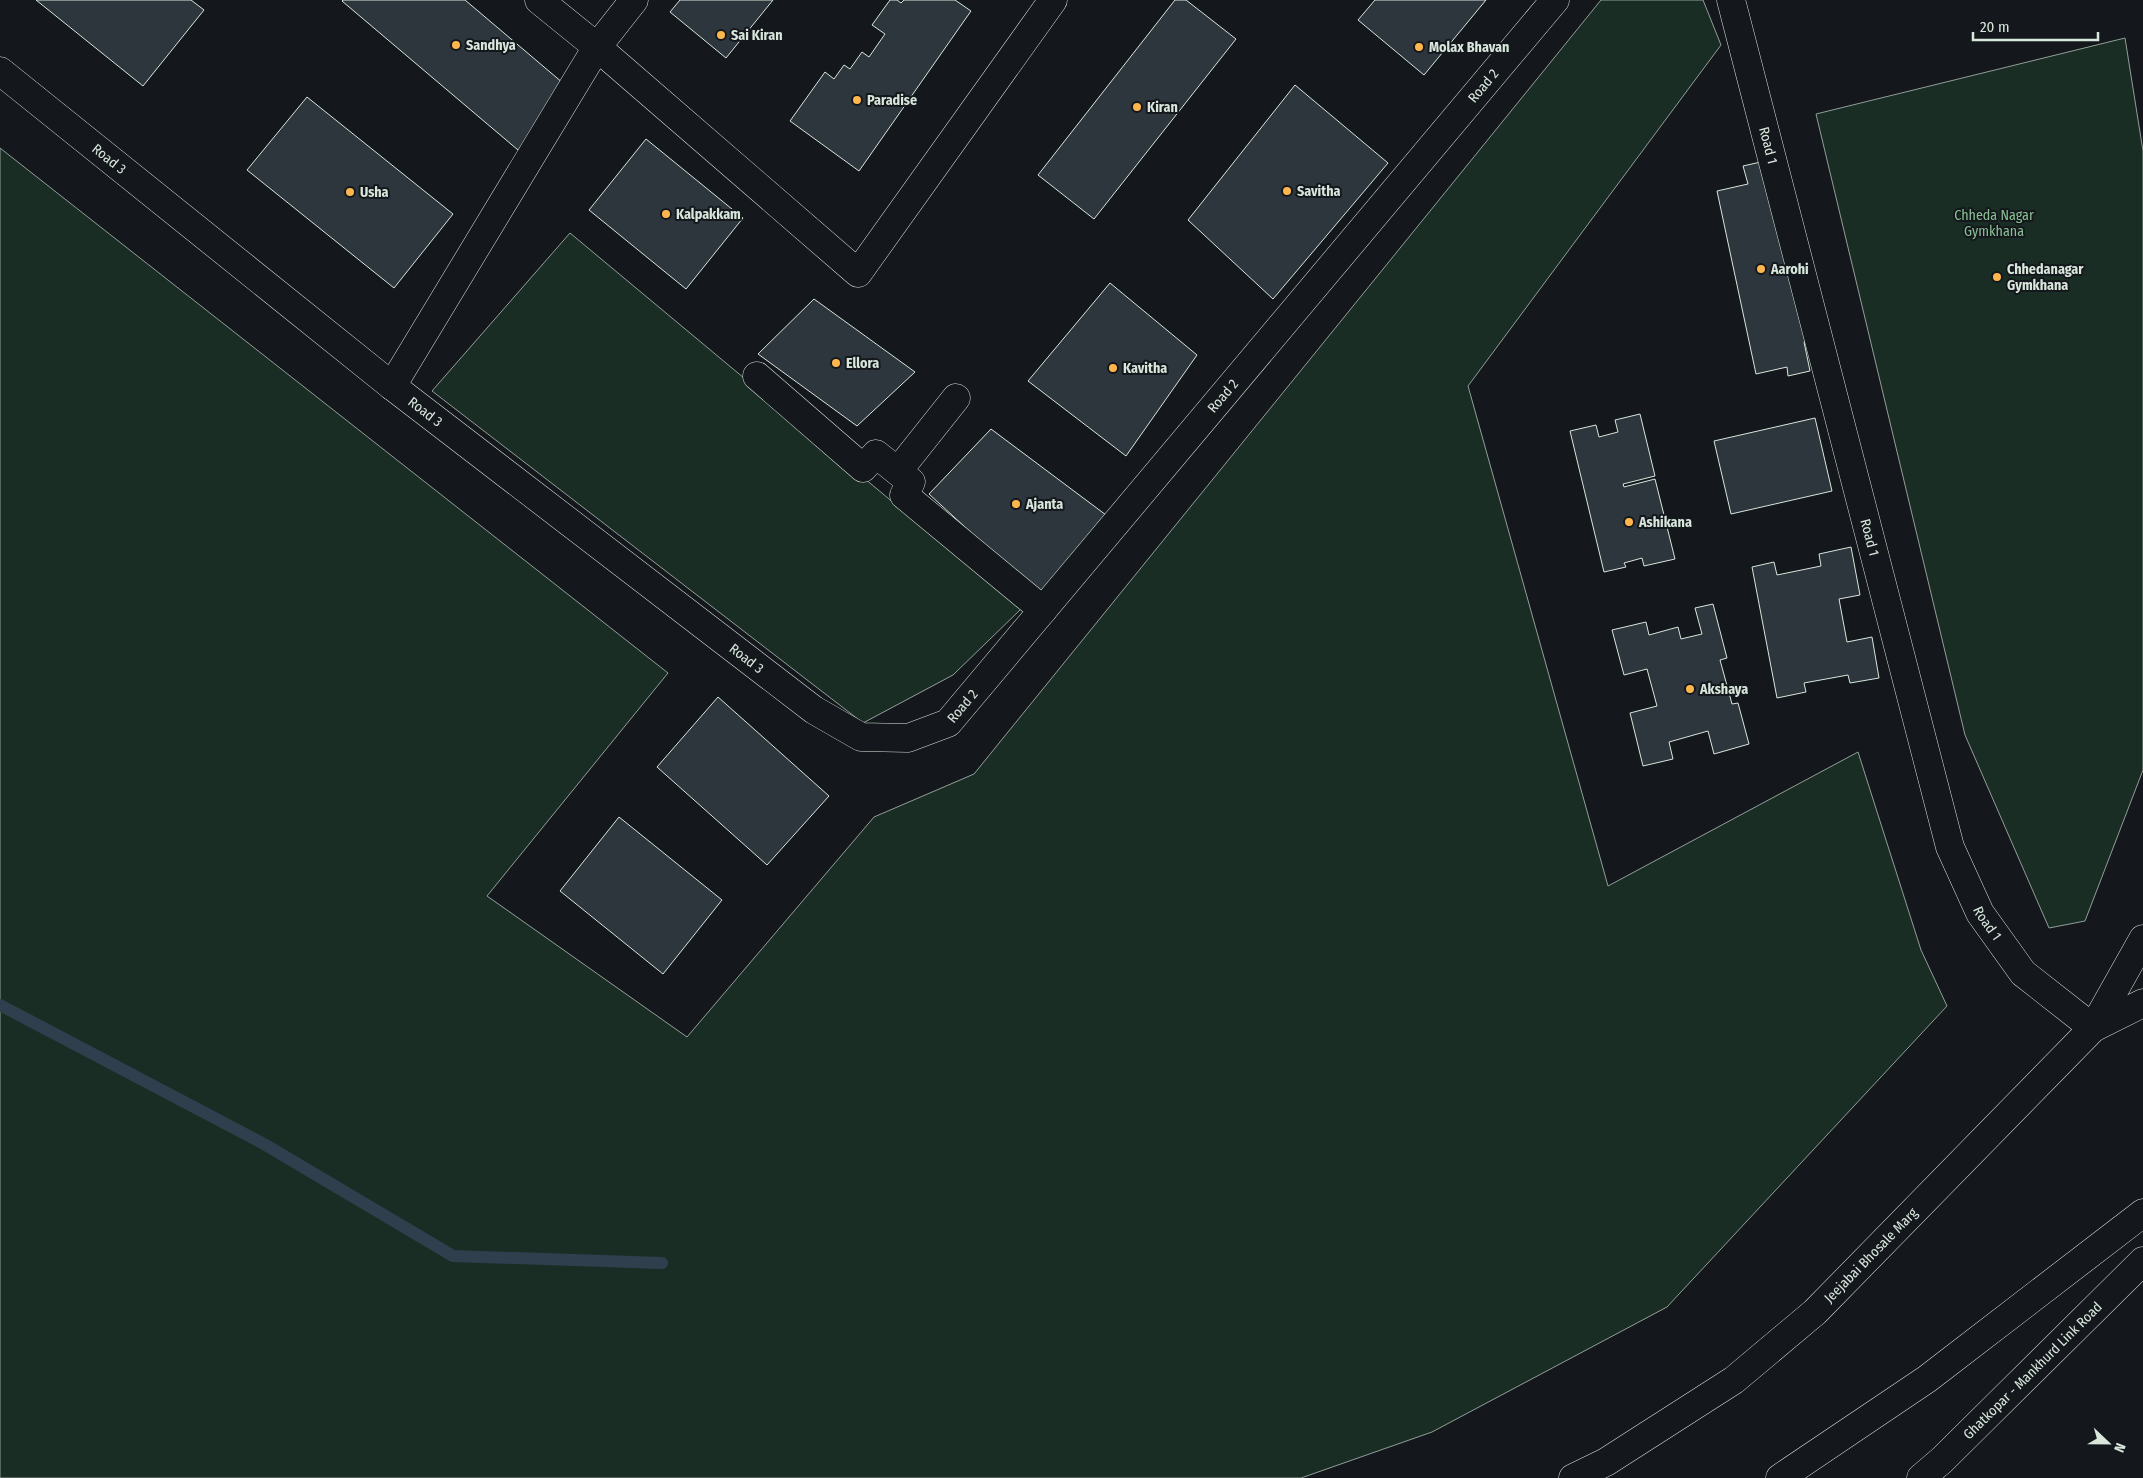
<svg xmlns="http://www.w3.org/2000/svg" width="2143" height="1478" viewBox="0 0 2143 1478" font-family="'Fira Sans Condensed',sans-serif">
<style>
.green{fill:#1a2d24;stroke:#939e99}
.lines{fill:none;stroke-linecap:round;stroke-linejoin:round}
.stream{stroke:#2f3f4d;stroke-width:12}
.building{fill:#2c363c;stroke:#d8e6dc}
.minor-casing{stroke:#d8e6dc;stroke-width:29}
.trunk-casing{stroke:#d8e6dc;stroke-width:29}
.minor{stroke:#14181c;stroke-width:28}
.trunk{stroke:#14181c;stroke-width:28}
.poi-dot{fill:#ffb74d;stroke:#14181c;stroke-width:2}
.labels{text-anchor:middle;dominant-baseline:central;stroke-width:4;stroke-linejoin:round;paint-order:stroke}
.poi-label{font-size:14px;font-weight:bold;fill:#d8e6dc;stroke:#14181c;text-anchor:start}
.street-label{font-size:14px;fill:#d8e6dc;stroke:#14181c}
.park-label{font-size:14px;fill:#8ac095;stroke:#14181c}
</style>
<rect width="100%" height="100%" fill="#14181c"/>
<!-- green -->
<g class="green">
<path d="M1601 0H1703L1721 45 1468 386 1608 886 1858 752 1921 950 1947 1006 1667 1307 1432 1432 1301 1478H0V148L668 673 487 896 687 1037 874 817 974 774Z"/>
<path d="M2125 38 2143 151V770L2085 921 2049 928 1965 735 1816 114Z"/>
<path d="M570 233 1021 609 953 675 863 723 432 391Z"/>
</g>
<g class="lines">
<!-- stream -->
<path class="stream" d="M0 1005 264 1144 453 1256 662 1263"/>
</g>
<!-- building -->
<g class="building">
<path d="M36 0H191L204 10 143 86Z"/>
<path d="M343 0H465L570 89 518 150 342 1Z"/>
<path d="M680 0H773L726 58 670 12Z"/>
<path d="M890 0H897L901 3 904 0H955L971 11 859 171 790 121 825 72 834 79 844 65 850 69 862 52 869 57 885 34 872 25Z"/>
<path d="M1175 0H1186L1236 39 1094 219 1038 175Z"/>
<path d="M1375 0H1486L1424 75 1358 20Z"/>
<path d="M1295 85 1388 163 1273 299 1188 220Z"/>
<path d="M307 97 453 214 394 288 247 170Z"/>
<path d="M646 139 743 218 686 289 589 210Z"/>
<path d="M1765 161 1798 313 1804 311 1810 340 1804 342 1810 371 1788 376 1787 367 1756 374 1717 191 1748 184 1743 166Z"/>
<path d="M1110 283 1197 355 1126 456 1028 381Z"/>
<path d="M814 299 915 372 857 426 758 354Z"/>
<path d="M1640 414 1655 476 1623 484 1624 487 1655 479 1675 559 1644 566 1642 558 1624 563 1626 567 1604 572 1570 431 1596 425 1599 437 1618 432 1615 420Z"/>
<path d="M1815 418 1832 491 1731 514 1714 441Z"/>
<path d="M991 429 1106 515 1039 595 929 494Z"/>
<path d="M1851 547 1860 595 1839 599 1847 642 1872 637 1879 678 1850 683 1848 675 1804 683 1806 692 1777 698 1752 567 1774 562 1777 575 1821 566 1819 554Z"/>
<path d="M1713 604 1727 658 1720 660 1732 704 1738 703 1749 744 1714 754 1708 731 1669 742 1673 759 1643 766 1630 713 1657 706 1647 669 1624 675 1612 630 1646 622 1649 635 1678 627 1681 639 1702 634 1695 608Z"/>
<path d="M718 697 829 796 767 865 657 767Z"/>
<path d="M619 817 722 900 663 974 560 891Z"/>
</g>
<g class="lines">
<!-- minor casing -->
<g class="minor-casing">
<g id="minor">
<path d="M539 0 597 47 858 273 1053 0"/>
<path id="s1" d="M1731 0 1950 847 1980 913 2023 973 2093 1028"/>
<path id="s2" d="M0 71 392 386 814 710 861 737 908 738 948 723 1555 0"/>
<path d="M757 376 863 468 876 454 911 482 904 495 1043 610"/>
<path d="M392 386 597 47 634 0"/>
<path d="M898 471 956 398"/>
</g>
</g>
<!-- trunk casing -->
<g class="trunk-casing">
<g id="trunk">
<path d="M2093 1028 2143 939"/>
<path id="s3" d="M1573 1478 1606 1462 1734 1380 1815 1312 2093 1028 2143 1003"/>
<path d="M1780 1478 1927 1379 2143 1213"/>
<path id="s4" d="M1921 1478 1942 1460 2143 1261"/>
</g>
</g>
<!-- minor -->
<use href="#minor" class="minor"/>
<!-- trunk -->
<use href="#trunk" class="trunk"/>
</g>
<!-- markers -->
<g class="poi-dot">
<circle cx="721" cy="35" r="5"/>
<circle cx="456" cy="45" r="5"/>
<circle cx="1419" cy="47" r="5"/>
<circle cx="857" cy="100" r="5"/>
<circle cx="1137" cy="107" r="5"/>
<circle cx="1287" cy="191" r="5"/>
<circle cx="350" cy="192" r="5"/>
<circle cx="666" cy="214" r="5"/>
<circle cx="1761" cy="269" r="5"/>
<circle cx="1997" cy="277" r="5"/>
<circle cx="836" cy="363" r="5"/>
<circle cx="1113" cy="368" r="5"/>
<circle cx="1016" cy="504" r="5"/>
<circle cx="1629" cy="522" r="5"/>
<circle cx="1690" cy="689" r="5"/>
</g>
<g class="labels">
<!-- poi labels -->
<g class="poi-label">
<text x="731" y="35">Sai Kiran</text>
<text x="466" y="45">Sandhya</text>
<text x="1429" y="47">Molax Bhavan</text>
<text x="867" y="100">Paradise</text>
<text x="1147" y="107">Kiran</text>
<text x="1297" y="191">Savitha</text>
<text x="360" y="192">Usha</text>
<text x="676" y="214">Kalpakkam</text>
<text x="1771" y="269">Aarohi</text>
<text x="2007" y="269">Chhedanagar<tspan x="2007" dy="16">Gymkhana</tspan></text>
<text x="846" y="363">Ellora</text>
<text x="1123" y="368">Kavitha</text>
<text x="1026" y="504">Ajanta</text>
<text x="1639" y="522">Ashikana</text>
<text x="1700" y="689">Akshaya</text>
</g>
<!-- street labels -->
<g class="street-label">
<text stroke="none"><textPath href="#s2" startOffset="2011">Road 2</textPath></text>
<text stroke="none"><textPath href="#s1" startOffset="150">Road 1</textPath></text>
<text stroke="none"><textPath href="#s2" startOffset="140">Road 3</textPath></text>
<text stroke="none"><textPath href="#s2" startOffset="1606">Road 2</textPath></text>
<text stroke="none"><textPath href="#s2" startOffset="545">Road 3</textPath></text>
<text stroke="none"><textPath href="#s1" startOffset="555">Road 1</textPath></text>
<text stroke="none"><textPath href="#s2" startOffset="950">Road 3</textPath></text>
<text stroke="none"><textPath href="#s2" startOffset="1201">Road 2</textPath></text>
<text stroke="none"><textPath href="#s1" startOffset="960">Road 1</textPath></text>
<text stroke="none"><textPath href="#s3" startOffset="374">Jeejabai Bhosale Marg</textPath></text>
<text stroke="none"><textPath href="#s4" startOffset="155">Ghatkopar - Mankhurd Link Road</textPath></text>
</g>
<!-- park labels -->
<g class="park-label">
<text x="1994" y="215">Chheda Nagar<tspan x="1994" dy="16">Gymkhana</tspan></text>
</g>
</g>
<!-- north arrow -->
<g transform="translate(2108 1443) rotate(112)" stroke="#14181c" stroke-width="4" paint-order="stroke">
<path d="M0-4L9 19L0 12L-9 19Z" fill="#d8e6dc"/>
<text y="-8" font-size="14" font-weight="bold" text-anchor="middle" fill="#d8e6dc">N</text>
</g>
<!-- scale -->
<path d="M1973 32v8h125v-8" fill="none" stroke="#d8e6dc" stroke-width="2.5"/>
<text x="1980" y="32" font-size="15" fill="#d8e6dc" stroke="#14181c" stroke-width="4" paint-order="stroke">20 m</text>
</svg>
